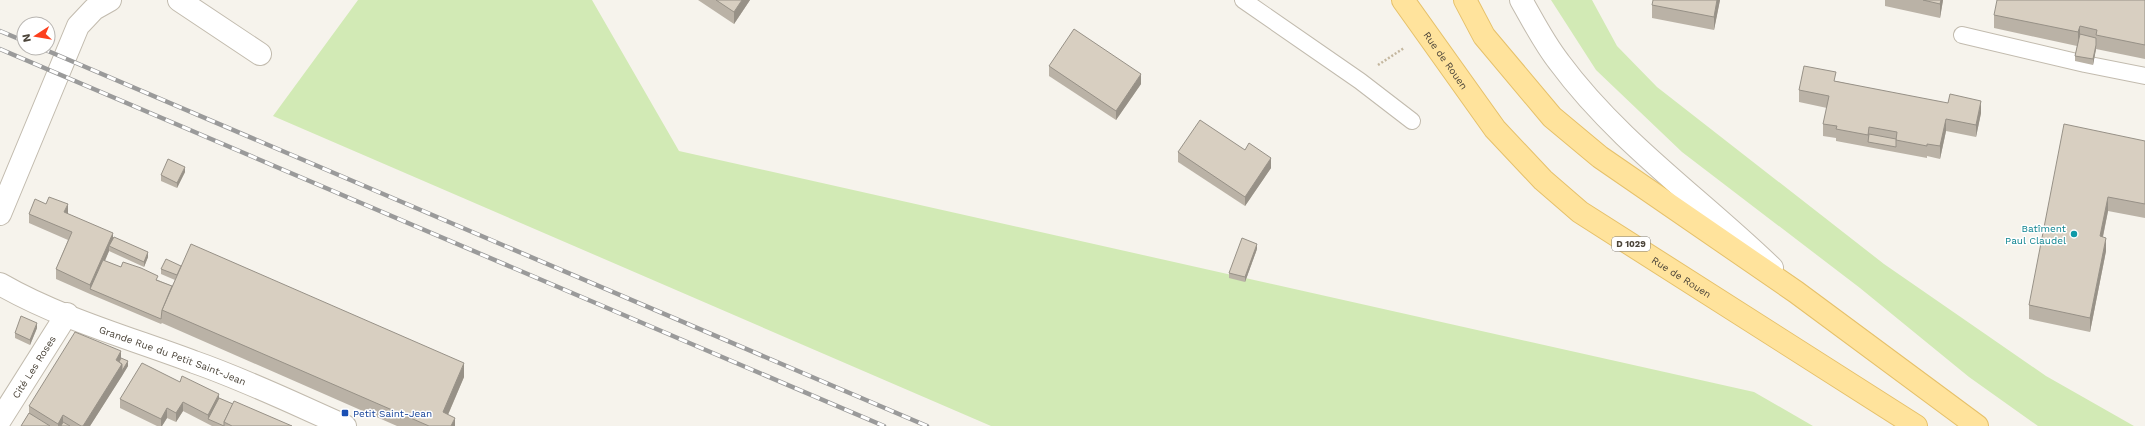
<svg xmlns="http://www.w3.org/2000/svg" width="2145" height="426" viewBox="0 0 2145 426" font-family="'Work Sans',sans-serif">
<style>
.green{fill:#d2eab5}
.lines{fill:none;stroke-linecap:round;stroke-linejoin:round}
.service-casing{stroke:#c2bbae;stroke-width:18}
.minor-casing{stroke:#c2bbae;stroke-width:24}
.tertiary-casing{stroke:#c2bbae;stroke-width:24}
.primary-casing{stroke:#e6c16a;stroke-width:24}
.path{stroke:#c4b79f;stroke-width:2.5;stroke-dasharray:2 2;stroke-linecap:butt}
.service{stroke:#fff;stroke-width:16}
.minor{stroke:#fff;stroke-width:22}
.tertiary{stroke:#fff;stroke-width:22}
.primary{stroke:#ffe39c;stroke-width:22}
.rail-casing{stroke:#9a9a9a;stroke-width:4.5}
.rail{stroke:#fff;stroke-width:3;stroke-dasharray:9;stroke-linecap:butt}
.wall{fill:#bab2a6}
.shaded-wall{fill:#979187}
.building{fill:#d8cfc1;stroke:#979187}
.culture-dot{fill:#0f9aa8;stroke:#fff;stroke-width:1.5}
.transit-dot{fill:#1a4fb4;stroke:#fff;stroke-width:1.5}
.labels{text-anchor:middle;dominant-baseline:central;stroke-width:3;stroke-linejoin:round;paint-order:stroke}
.shield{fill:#fff;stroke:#817c74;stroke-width:1}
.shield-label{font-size:9px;font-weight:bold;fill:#4b4439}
.street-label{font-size:10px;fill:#4b4439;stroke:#fff}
.culture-label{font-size:10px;fill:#0d838f;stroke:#fff;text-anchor:end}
.transit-label{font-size:10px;fill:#164399;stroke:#fff;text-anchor:start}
</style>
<rect width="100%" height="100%" fill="#f6f3ec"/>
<!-- green -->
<g class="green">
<path d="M358 0H592L679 151 1754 392 1813 426H991L273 116Z"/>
<path d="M1551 0H1592L1617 46 1657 87 1884 264 2046 376 2134 426H2038L1969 377 1860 288 1682 152 1596 70Z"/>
</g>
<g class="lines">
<!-- service casing -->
<g class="service-casing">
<g id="service">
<path d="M1243 0 1360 81 1412 121"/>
<path d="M1962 35 2085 64 2145 76"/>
</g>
</g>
<!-- minor casing -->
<g class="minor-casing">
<g id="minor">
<path d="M179 0 260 54"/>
<path d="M0 214 78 26 94 9 110 0"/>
<path id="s1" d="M0 284C59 318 130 338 194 362 246 380 295 404 345 426"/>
<path id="s2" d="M0 420 67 314"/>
</g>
</g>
<!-- tertiary casing -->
<g class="tertiary-casing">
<path id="tertiary" d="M1521 0C1533 21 1544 43 1559 62 1618 142 1702 200 1772 268"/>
</g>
<!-- primary casing -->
<g class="primary-casing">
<g id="primary">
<path id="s3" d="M1403 0 1495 129 1543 180 1580 212 1916 426"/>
<path d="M1465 0 1484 36 1552 117 1600 157 1796 292 1977 426"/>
</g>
</g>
<!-- path -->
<path class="path" d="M1378 65 1404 48"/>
<!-- service -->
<use href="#service" class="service"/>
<!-- minor -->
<use href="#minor" class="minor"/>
<!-- tertiary -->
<use href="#tertiary" class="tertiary"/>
<!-- primary -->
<use href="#primary" class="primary"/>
<!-- rail casing -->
<g class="rail-casing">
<g id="rail">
<path d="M0 31 24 41"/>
<path d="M41 48 927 426"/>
<path d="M0 49 884 426"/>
</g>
</g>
<!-- rail -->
<use href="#rail" class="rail"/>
</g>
<!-- wall -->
<g class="wall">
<path d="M698 0H750L734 24Z"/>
<path d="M1720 0 1714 30 1652 18V5Z"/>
<path d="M1885 0H1943L1940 18 1885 6Z"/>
<path d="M2145 0V59L2096 49 2093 65 2075 61V56L2077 46 1994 28V15Z"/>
<path d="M1049 66 1141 84 1116 120 1049 76Z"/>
<path d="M1836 81 1981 113 1976 137 1946 131 1940 159 1927 156V158L1836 141V138L1823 136V124L1827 108 1799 102V90Z"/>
<path d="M2145 141V218L2108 211 2103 237 2106 251 2090 332 2029 319V305Z"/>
<path d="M1245 150 1271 168 1245 206 1178 162V152Z"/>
<path d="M185 172 177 188 161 181V175Z"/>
<path d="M29 214H68L113 237 148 257 144 267 109 251 105 261 121 267 158 280 172 286 175 280 161 274V269L181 266 464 377 448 415 455 426H397L162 323 161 324 90 294 56 279V269L68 240 29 223Z"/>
<path d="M1257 249 1245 282 1229 278V273Z"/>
<path d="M37 328 30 345 15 338V333Z"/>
<path d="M121 358 128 366 90 426H21L29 413V406Z"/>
<path d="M180 382 233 404 292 426H212L183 411 176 422 167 418 162 426H157L120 408V399Z"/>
</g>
<!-- shaded-wall -->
<g class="shaded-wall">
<path d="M742 0H750L734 24V12Z"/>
<path d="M1717 0H1720L1714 30V17Z"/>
<path d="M1941 0H1943L1940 18V4Z"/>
<path d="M2080 26V40L2078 46V32Z"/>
<path d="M2096 45V49L2093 65V59Z"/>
<path d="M1141 74V84L1116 120V111Z"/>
<path d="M1981 101V113L1976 137V125Z"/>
<path d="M1946 119V131L1940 159V146Z"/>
<path d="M1869 127V139L1868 142V135Z"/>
<path d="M1271 158V168L1245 206V197Z"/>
<path d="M185 167V172L177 188V183Z"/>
<path d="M2108 197V211L2100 250V236Z"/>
<path d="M68 204V214L64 212Z"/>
<path d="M113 233V243L109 246V251L92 290 90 289V285Z"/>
<path d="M2106 238V251L2090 332V318Z"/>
<path d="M1257 244V249L1245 282V277Z"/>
<path d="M148 252V257L144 267V262Z"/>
<path d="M37 323V328L30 345V340Z"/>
<path d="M121 351V363L116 360Z"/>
<path d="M128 361V366L122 376V371Z"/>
<path d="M464 363V377L443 426V412Z"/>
<path d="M122 364V376L90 426H83Z"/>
<path d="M219 394V403L208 419V415Z"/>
<path d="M183 402V411L176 422V413Z"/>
<path d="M167 408V418L162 426H161V419Z"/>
<path d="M63 415V426H58V424Z"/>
<path d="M455 418V426H451Z"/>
</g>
<!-- building -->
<g class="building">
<path d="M716 0H742L734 12Z"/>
<path d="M1653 0H1717L1714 17 1652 5Z"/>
<path d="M1923 0H1941L1940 4Z"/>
<path d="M1997 0H2145V45L2096 35 2097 30 2080 26 2078 32 1994 15Z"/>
<path d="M1074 29 1141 74 1116 111 1049 66Z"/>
<path d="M2080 34 2096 38V45L2093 59 2075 56Z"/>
<path d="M1804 66 1836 72 1834 81 1948 103 1950 94 1981 101 1976 125 1946 119 1940 146 1927 144V146L1896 140 1897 132 1869 127 1868 135 1836 129 1837 126 1823 124 1829 96 1799 90Z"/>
<path d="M1200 120 1245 150 1249 143 1271 158 1245 197 1178 152Z"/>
<path d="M2064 124 2145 141V204L2108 197 2100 236 2106 238 2090 318 2029 305Z"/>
<path d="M1869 134 1896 139V147L1868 142Z"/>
<path d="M168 159 185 167 177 183 161 175Z"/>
<path d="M49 197 68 204 64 212 113 233 90 285 56 269 72 232 29 214 35 199 46 204Z"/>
<path d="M114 237 148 252 144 262 109 246Z"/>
<path d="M1242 238 1257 244 1245 277 1229 273Z"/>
<path d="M191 244 464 363 443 412 455 418 451 426H429L162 310Z"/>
<path d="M166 259 181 266 177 275 161 269Z"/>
<path d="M103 260 121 267 123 262 141 268 158 276 156 280 172 286 162 310 161 319 90 289Z"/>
<path d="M21 316 37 323 30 340 15 333Z"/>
<path d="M75 332 121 351 116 360 122 364 83 426H81L63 415 58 424 29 406Z"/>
<path d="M121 358 128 361 122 371V364L119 362Z"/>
<path d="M142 363 180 382 182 376 219 394 208 415 183 402 176 413 167 408 161 419 120 399Z"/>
<path d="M219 398 233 404 224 422V426L208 419Z"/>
<path d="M234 401 292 426H232L224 422Z"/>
<path d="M29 413 50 426H21Z"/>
<path d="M63 422 70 426H61Z"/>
</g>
<!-- markers -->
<circle class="culture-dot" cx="2074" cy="234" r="4"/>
<rect class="transit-dot" x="341" y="409" width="8" height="8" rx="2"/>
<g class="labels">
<!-- shield labels -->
<rect class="shield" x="1612" y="237" width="38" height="14" rx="3"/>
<g class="shield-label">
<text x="1631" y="244">D 1029</text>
</g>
<!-- street labels -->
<g class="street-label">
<text stroke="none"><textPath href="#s3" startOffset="74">Rue de Rouen</textPath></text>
<text stroke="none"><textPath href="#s3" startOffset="398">Rue de Rouen</textPath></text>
<text stroke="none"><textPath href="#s1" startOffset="187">Grande Rue du Petit Saint-Jean</textPath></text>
<text stroke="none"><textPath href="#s2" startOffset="63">Cité Les Roses</textPath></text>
</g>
<!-- culture labels -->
<g class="culture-label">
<text x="2066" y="228">Batîment<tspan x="2066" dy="12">Paul Claudel</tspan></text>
</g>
<!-- transit labels -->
<g class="transit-label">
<text x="353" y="413">Petit Saint-Jean</text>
</g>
</g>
<!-- north arrow -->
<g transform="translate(36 36) rotate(258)"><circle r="19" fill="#ffffff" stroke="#b7b4b0"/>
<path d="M0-3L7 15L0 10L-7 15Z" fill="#fc3f1d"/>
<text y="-6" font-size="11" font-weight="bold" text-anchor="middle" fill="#4b4439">N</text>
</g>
</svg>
